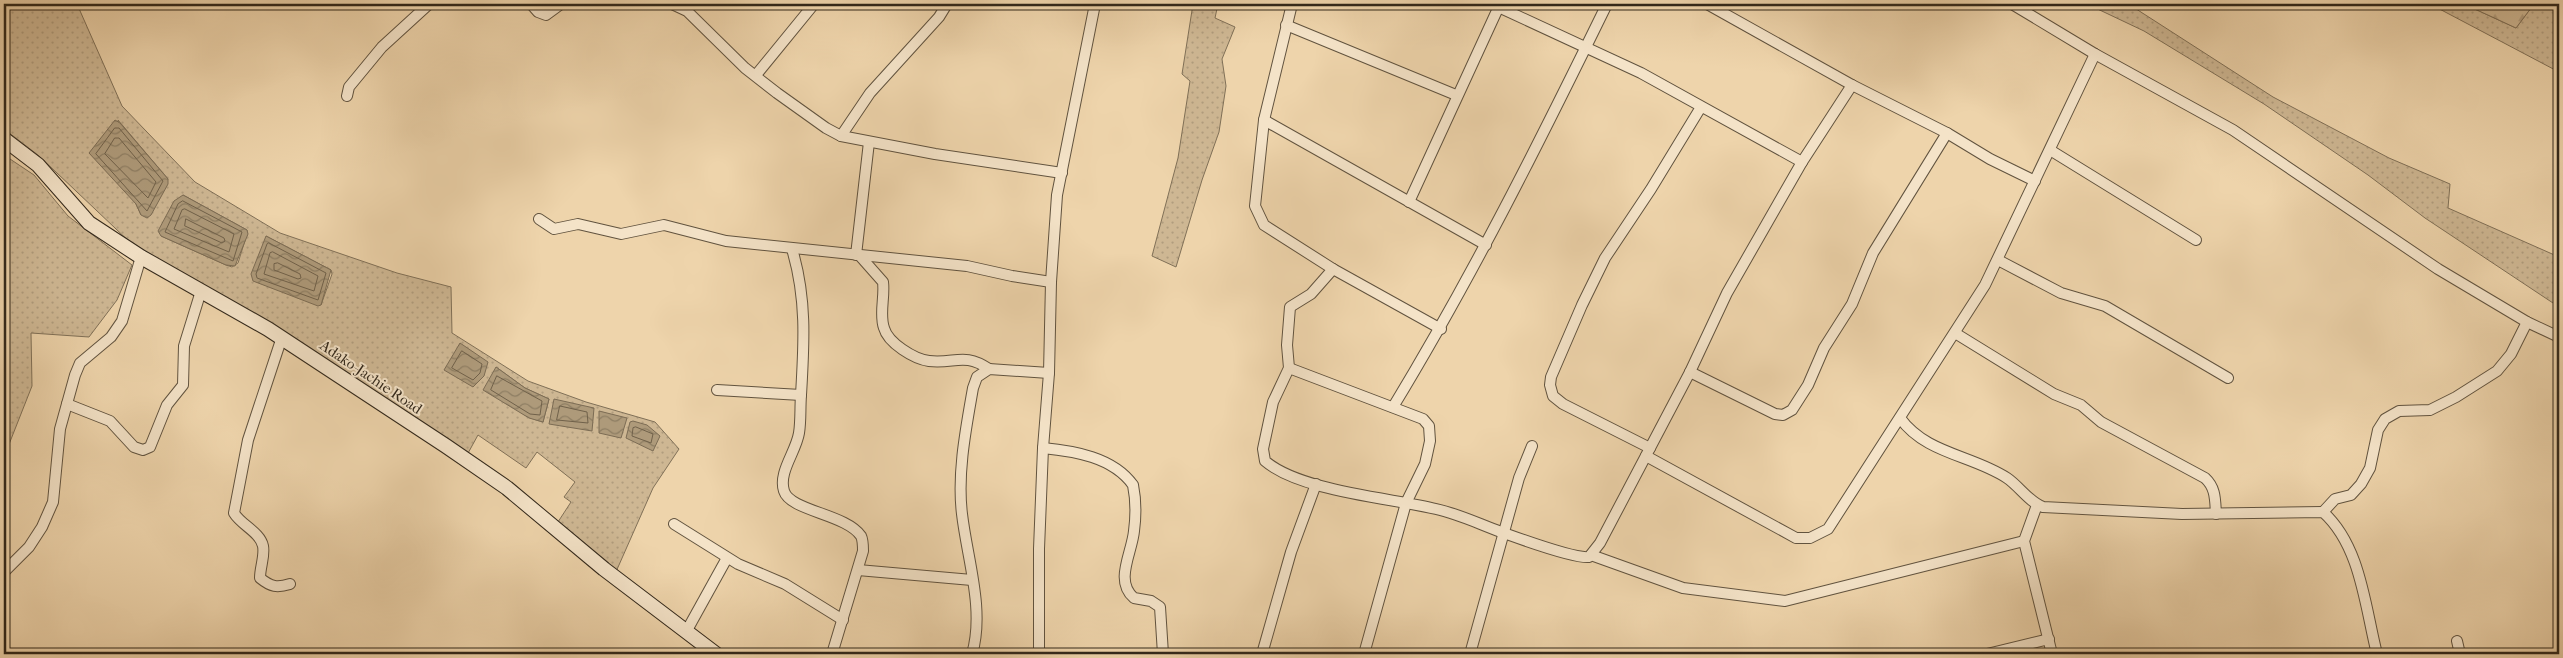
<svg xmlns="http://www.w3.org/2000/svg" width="2563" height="658" viewBox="0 0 2563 658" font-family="'IM FELL French Canon',serif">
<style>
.grass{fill:url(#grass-dots);stroke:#807057;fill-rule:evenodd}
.forest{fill:url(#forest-firs);stroke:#807057}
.water{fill:url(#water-waves);stroke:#7c6c54}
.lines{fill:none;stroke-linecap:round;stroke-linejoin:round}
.shore{stroke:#70614a;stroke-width:1}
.street-casing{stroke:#61533f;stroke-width:12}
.secondary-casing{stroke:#32281b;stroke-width:16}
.street{stroke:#f4e3c8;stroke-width:10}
.secondary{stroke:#f4e3c8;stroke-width:14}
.labels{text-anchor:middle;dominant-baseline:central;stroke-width:4;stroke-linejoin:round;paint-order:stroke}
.street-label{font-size:15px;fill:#32281b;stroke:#f4e3c8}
</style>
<defs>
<pattern id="grass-dots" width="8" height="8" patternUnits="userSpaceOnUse" patternTransform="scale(1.25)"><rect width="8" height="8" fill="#ceb793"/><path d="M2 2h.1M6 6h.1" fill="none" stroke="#b19d7e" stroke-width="1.8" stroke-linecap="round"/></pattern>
<pattern id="forest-firs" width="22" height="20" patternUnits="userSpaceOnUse" patternTransform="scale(1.25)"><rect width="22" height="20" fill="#ceb793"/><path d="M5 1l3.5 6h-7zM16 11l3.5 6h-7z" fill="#b19d7e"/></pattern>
<pattern id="water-waves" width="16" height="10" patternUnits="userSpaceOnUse" patternTransform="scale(1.25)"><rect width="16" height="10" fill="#ae9a7a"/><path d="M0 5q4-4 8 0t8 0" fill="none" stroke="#8e7e63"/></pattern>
</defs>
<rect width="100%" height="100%" fill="#eed4ab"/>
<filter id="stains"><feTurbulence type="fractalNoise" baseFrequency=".004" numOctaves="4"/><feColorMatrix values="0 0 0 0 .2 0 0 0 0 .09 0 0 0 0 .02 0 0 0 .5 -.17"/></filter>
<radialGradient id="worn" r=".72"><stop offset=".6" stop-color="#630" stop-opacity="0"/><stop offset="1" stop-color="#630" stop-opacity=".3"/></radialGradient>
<!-- grass -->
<g class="grass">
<path d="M4 4H77L122 106 195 182 280 233 397 273 451 287 452 333 528 381 586 402 655 422 679 449 653 488 615 574 556 525 571 502 564 497 575 482 537 452 526 468 478 435 467 455 135 247 38 155 4 129ZM118 120 168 179 141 215 136 204ZM183 195 247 230V234L238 263 232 267 226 265 161 236ZM266 236 331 270 332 274 321 305ZM496 367 525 388 549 399 543 422C508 413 510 397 496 367Z"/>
<path d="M1193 4H1218L1215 18 1235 27 1222 59 1226 86 1219 132 1202 180 1176 267 1152 256 1178 158 1190 81 1182 74Z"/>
<path d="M2087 4 2130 5 2273 97 2389 158 2450 184 2448 208 2559 257V307L2425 218 2368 175 2264 104 2144 31Z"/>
<path d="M2430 4H2464L2516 28 2534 4H2559V72Z"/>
<path d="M4 155 34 175 68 216 132 265 117 300 89 337 31 333 32 386 4 457Z"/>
</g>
<!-- forest -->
<path class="forest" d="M2464 4H2534L2516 28Z"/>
<!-- water -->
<g class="water">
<path d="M115 120 120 123 168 179V184L151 215 147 218 141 215 136 204 89 153Z"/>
<path d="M183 195 247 230 248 234 235 266 226 265 161 236 158 231 174 201Z"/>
<path d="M266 236 331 270 321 305 318 306 253 281 251 274Z"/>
<path d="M460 343 488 362 484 376 473 387 444 370Z"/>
<path d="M496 367 525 388 549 399 543 422 529 418 483 390Z"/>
<path d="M554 399 594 408 592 431 549 424Z"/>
<path d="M599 411 627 418 621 438 599 433Z"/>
<path d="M633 421 647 425 660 436 653 451 626 438 630 422Z"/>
</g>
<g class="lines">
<!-- shore -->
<g class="shore">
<path d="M115 128H119L163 181 147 211 96 154Z"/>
<path d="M115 138H119L156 182 148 198 105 154Z"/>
<path d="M183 201 242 232 233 261 165 232 178 204Z"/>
<path d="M185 209 234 234 229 252 174 229 182 210Z"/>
<path d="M186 219 224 238 225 241 222 243 185 226Z"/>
<path d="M269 243 326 273 318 300 257 278 256 274 267 244Z"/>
<path d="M273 252 318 276 314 291 264 274 270 253Z"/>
<path d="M278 263 300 274 301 278 298 279 274 270V264Z"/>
<path d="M462 351 482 364 480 373 473 380 452 368Z"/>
<path d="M497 376 542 401 540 415 530 414 491 390Z"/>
<path d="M560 406 587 412 588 423 557 420Z"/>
<path d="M636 427 653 434 651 443 632 436 633 428Z"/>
</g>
<!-- street casing -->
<g class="street-casing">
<g id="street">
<path d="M531 4 538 12 546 15 561 4"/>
<path d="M672 4 687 11 745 68 777 93 826 128 841 136 935 154 1062 173"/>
<path d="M1292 4 1264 120 1255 206 1264 225 1333 269 1441 329"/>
<path d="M1492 4 1641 73 1802 162"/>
<path d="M1707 4 1852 85 1947 133 1990 159 2035 181"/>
<path d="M2012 4 2095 54 2233 130 2438 269 2527 322 2559 337"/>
<path d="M1286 25 1456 95"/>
<path d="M756 75 814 4"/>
<path d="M347 96 349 87 382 47 429 4"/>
<path d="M1264 120 1486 245"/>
<path d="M841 136 870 93 939 17 947 4"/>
<path d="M2050 150 2196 240"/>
<path d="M1409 202 1500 4"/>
<path d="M539 219 554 229 578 224 621 234 664 225 726 241 967 266 1012 276 1051 282"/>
<path d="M792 249C807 299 804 344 801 395 800 408 801 421 799 433 796 452 778 472 784 491 790 511 846 514 861 536 863 540 863 547 863 551L832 654"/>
<path d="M856 255 869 142"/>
<path d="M860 256 883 282C885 297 879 314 884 328 888 343 914 359 929 361 955 364 964 352 989 369"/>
<path d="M1998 260 2061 293 2105 306 2228 378"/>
<path d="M1333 269 1311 294 1290 307 1287 345 1289 368 1273 402 1263 449 1265 461C1300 491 1390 498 1436 509 1459 514 1479 524 1501 532 1518 538 1574 559 1589 557L1600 543 1690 372 1727 293 1802 162 1852 85"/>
<path d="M1955 333 2054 394 2081 405 2101 422 2205 478C2216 488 2215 500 2216 514"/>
<path d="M282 337 248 440 234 513C241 525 260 532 263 546 265 556 260 567 260 578 271 587 277 588 290 584"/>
<path d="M1289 368 1423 419 1429 426 1430 441 1425 464 1406 503 1364 654"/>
<path d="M1690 372 1775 414 1783 415 1792 410 1808 385 1824 348 1852 304 1873 253 1947 133"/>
<path d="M717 390 801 395"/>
<path d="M67 404 110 421 134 447 143 450 150 447 167 405 183 385 184 346 201 291"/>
<path d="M1393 407C1472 277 1540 141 1607 4"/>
<path d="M1900 418C1926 454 1972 455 2007 478 2019 486 2029 502 2043 507L2182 514 2323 512C2361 546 2365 607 2377 654"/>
<path d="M1043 448C1074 451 1113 457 1133 485 1136 500 1136 516 1134 531 1132 553 1114 581 1134 598L1151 601 1160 607 1163 654"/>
<path d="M1650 448 1563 404 1553 396 1550 385 1551 377 1582 305 1605 258 1651 189 1701 107"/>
<path d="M1646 456 1796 538H1810L1828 529 1985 285 2095 54"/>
<path d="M2037 505 2024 541 2052 654"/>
<path d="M2323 512 2335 499 2351 495 2361 484 2370 468 2378 430 2385 419 2399 411 2430 410 2456 397 2497 371 2511 354 2527 322"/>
<path d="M674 524 738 564 785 584 843 620"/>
<path d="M1591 555 1683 588 1785 601 2024 541"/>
<path d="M858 570 972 580"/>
<path d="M4 572 29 547 42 527 53 502 60 429 75 375 80 363 111 337 122 321 141 257"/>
<path d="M686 632 727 558"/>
<path d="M2457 641 2460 654"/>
<path d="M972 654C985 610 967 558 962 514 957 473 966 428 973 388L977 377 989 369 1049 373"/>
<path d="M1039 654V549L1043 448 1049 373 1051 282 1057 195 1095 4"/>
<path d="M1262 654 1291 552 1316 484"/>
<path d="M1470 654 1519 478 1532 446"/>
<path d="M1987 654 2049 639"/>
</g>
</g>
<!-- secondary casing -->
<g class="secondary-casing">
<path id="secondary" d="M4 139 38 165 89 223 141 257 268 329 446 446 507 488 604 569 716 654"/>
</g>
<!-- street -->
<use href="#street" class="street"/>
<!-- secondary -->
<use href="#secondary" class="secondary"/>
</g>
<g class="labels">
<!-- street labels -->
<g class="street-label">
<text transform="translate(371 377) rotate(34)">Adako-Jachie Road</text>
</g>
</g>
<!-- margin -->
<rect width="2563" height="658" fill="none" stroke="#eed4ab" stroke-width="20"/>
<rect x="5" y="5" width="2553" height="648" fill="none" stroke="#32281b" stroke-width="2.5"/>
<rect x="10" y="10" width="2543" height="638" fill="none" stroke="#32281b"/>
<rect width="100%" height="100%" filter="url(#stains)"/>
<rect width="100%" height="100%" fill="url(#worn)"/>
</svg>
